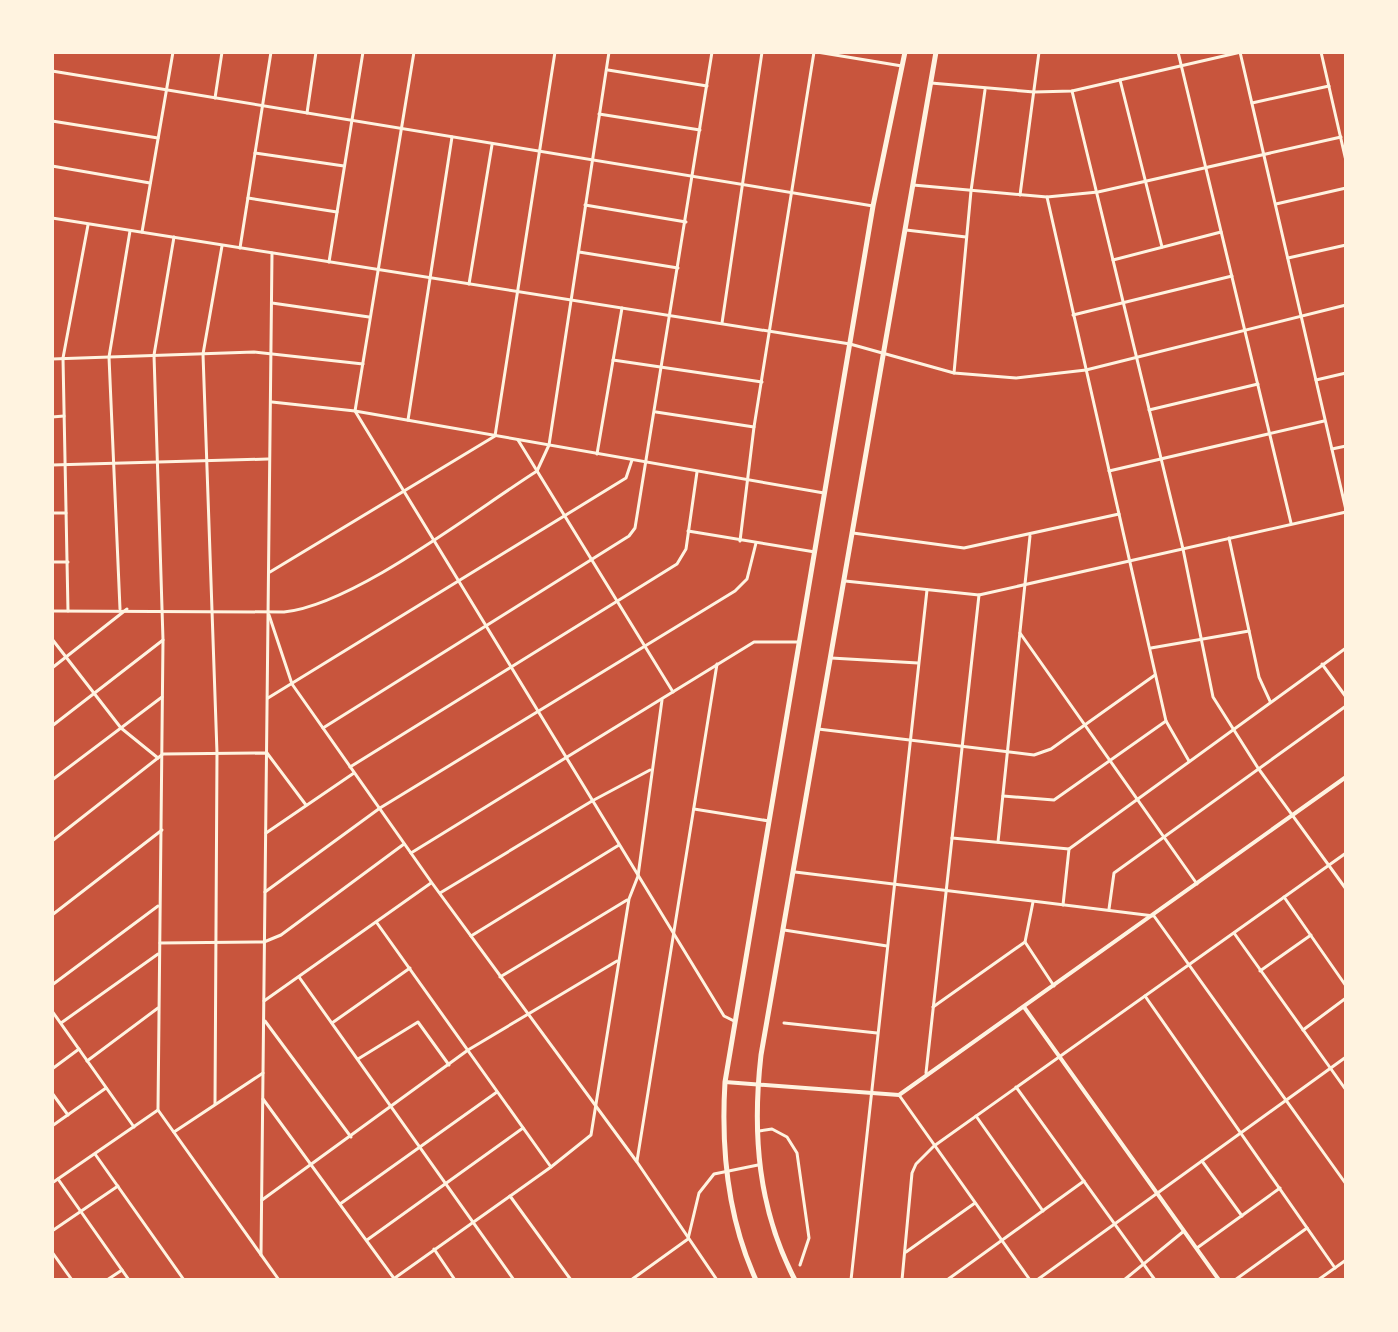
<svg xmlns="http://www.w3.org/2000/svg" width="1398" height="1332" viewBox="0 0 1398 1332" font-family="'Archivo Narrow',sans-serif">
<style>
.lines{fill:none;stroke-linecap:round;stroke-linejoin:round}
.minor{stroke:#fff3e0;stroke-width:3}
.tertiary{stroke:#fff3e0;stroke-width:4}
.primary{stroke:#fff3e0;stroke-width:5}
</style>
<rect width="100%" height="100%" fill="#c8553d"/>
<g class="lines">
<!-- minor -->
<g class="minor">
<path d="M414 52 355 411 724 1016 734 1021"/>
<path d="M817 52 902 66"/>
<path d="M1178 52 1291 523"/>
<path d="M1240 52 1346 510"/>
<path d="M1321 52 1346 161"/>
<path d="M608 70 707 86"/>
<path d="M52 71 873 206"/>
<path d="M1120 80 1162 247"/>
<path d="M931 83 1034 92 1072 91 1241 52"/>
<path d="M1072 91 1183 549 1213 697 1258 768 1346 889"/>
<path d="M215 98 222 52"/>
<path d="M1252 103 1329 86"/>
<path d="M307 113 316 52"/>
<path d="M599 114 700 130"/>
<path d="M52 121 158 138"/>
<path d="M255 153 344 166"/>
<path d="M52 166 150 183"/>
<path d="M913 185 1047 197 1098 192 1341 137"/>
<path d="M1020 195 1039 52"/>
<path d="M1047 197 1166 721 1189 761"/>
<path d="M248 198 337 212"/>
<path d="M1276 204 1346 188"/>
<path d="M585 205 686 222"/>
<path d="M52 218 850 344 954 373 1016 378 1086 370 1346 305"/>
<path d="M906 230 966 237"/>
<path d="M142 232 173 52"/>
<path d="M174 237 154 355 163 640 158 1110 279 1280"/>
<path d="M240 248 271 52"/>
<path d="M579 252 678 268"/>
<path d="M1288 258 1346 245"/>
<path d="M1113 260 1221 232"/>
<path d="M329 262 363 52"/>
<path d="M469 284 492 145"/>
<path d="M272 303 369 317"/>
<path d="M1073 315 1232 276"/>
<path d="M722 323 762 52"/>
<path d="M52 359 254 352 363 364"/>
<path d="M613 360 762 382"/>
<path d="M954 373 971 191 985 90"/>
<path d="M1316 380 1346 373"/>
<path d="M272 402 355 411 824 493"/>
<path d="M1149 410 1258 384"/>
<path d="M656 412 754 427"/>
<path d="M52 417 64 416"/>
<path d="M408 420 452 137"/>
<path d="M518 440 673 692"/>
<path d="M1332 449 1346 446"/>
<path d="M597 454 622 308"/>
<path d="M52 465 268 459"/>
<path d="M1109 471 1324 421"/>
<path d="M52 513H66"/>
<path d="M688 531 815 552"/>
<path d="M853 533 964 548 1119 514"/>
<path d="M1229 538 1259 677 1270 701"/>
<path d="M740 541 754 427 814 52"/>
<path d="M52 562H68"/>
<path d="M270 572 495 436 555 52"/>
<path d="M845 581 979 595 1346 512"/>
<path d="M120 609 109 357 130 231"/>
<path d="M52 611 284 612C354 605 474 511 537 471L549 445 609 52"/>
<path d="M68 611 63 358 88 225"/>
<path d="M269 615 292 684 432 883 637 1162 717 1280"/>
<path d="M1020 633 1197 884"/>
<path d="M52 639 121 728 158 758"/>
<path d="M1151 648 1249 631"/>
<path d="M831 658 918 663"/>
<path d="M1322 664 1346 697"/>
<path d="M52 668 127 609"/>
<path d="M268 698 626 478 632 460"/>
<path d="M52 726 163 640"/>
<path d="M323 728 629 536 635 528 712 52"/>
<path d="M818 729 1034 755 1051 749 1155 675"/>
<path d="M350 767 677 564 686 549 697 472"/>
<path d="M52 780 162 697"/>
<path d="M1003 796 1054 800 1166 721"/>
<path d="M694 809 769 821"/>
<path d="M266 833 354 773"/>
<path d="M952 838 1069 849 1346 648"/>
<path d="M52 841 163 754 267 753 306 805"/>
<path d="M998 842 1030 536"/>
<path d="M411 853 754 642H799"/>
<path d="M795 872 1154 916 1346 1184"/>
<path d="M265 892 380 808 735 591 747 579 756 543"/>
<path d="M440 893 592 801 650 770"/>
<path d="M1284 897 1346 986"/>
<path d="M1063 905 1069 849"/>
<path d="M1109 909 1114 873 1346 706"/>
<path d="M52 915 162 830"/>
<path d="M377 923 551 1167"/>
<path d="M784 930 887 946"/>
<path d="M1234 933 1346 1090"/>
<path d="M471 936 619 845"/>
<path d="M1025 942 1054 986"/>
<path d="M160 943 264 942 281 935 404 844"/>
<path d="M1260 971 1311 935"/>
<path d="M299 977 514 1280"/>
<path d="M500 977 627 900"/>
<path d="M52 985 158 906"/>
<path d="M1145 996 1335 1268"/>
<path d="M264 1001 431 883"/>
<path d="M933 1007 1025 942 1033 902"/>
<path d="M52 1011 134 1127"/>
<path d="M265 1021 351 1137"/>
<path d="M61 1023 158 954"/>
<path d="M332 1023 410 968"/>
<path d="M784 1023 877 1033"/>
<path d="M1303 1030 1346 998"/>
<path d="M358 1059 418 1022 449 1065"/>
<path d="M87 1061 158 1008"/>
<path d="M52 1069 79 1049"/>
<path d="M926 1073 979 595"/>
<path d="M1016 1087 1155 1280"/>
<path d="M52 1093 68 1115"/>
<path d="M899 1095 1030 1280"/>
<path d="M263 1099 393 1277"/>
<path d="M215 1104 217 753 203 354 222 246"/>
<path d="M976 1116 1043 1211"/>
<path d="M52 1126 106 1088"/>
<path d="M759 1131 772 1129 787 1137 797 1153 809 1238 800 1265"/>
<path d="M174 1132 263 1073"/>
<path d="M95 1154 184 1280"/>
<path d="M637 1161 717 664"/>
<path d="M1202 1161 1242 1216"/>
<path d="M58 1179 129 1280"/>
<path d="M52 1183 158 1110"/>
<path d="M510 1196 571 1280"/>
<path d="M262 1200 468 1050 617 961"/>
<path d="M340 1204 497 1092"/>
<path d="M52 1231 118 1186"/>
<path d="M367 1240 523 1128"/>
<path d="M1197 1248 1280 1188"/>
<path d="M434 1249 455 1280"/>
<path d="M52 1252 72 1280"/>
<path d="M906 1252 975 1203"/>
<path d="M261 1255 272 253"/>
<path d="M107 1280 122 1270"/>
<path d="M392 1280 551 1167 591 1135 629 899 638 876 662 700"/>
<path d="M631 1280 688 1239 699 1193 714 1174 758 1165"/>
<path d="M851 1280 927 590"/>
<path d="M902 1280 912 1173 916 1164 934 1146 1346 853"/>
<path d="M947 1280 1084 1181"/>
<path d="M1037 1280 1346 1057"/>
<path d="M1124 1280 1184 1231"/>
<path d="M1235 1280 1307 1228"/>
<path d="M1318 1280 1346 1260"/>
</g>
<!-- tertiary -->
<g class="tertiary">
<path d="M1024 1007 1219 1280"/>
<path d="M725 1082 899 1095 1346 777"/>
</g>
<!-- primary -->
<g class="primary">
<path d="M756 1280C728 1219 721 1148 725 1082L873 206 905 52"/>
<path d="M795 1280C758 1209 752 1134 761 1055L936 52"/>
</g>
</g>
<!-- border -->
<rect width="1398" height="1332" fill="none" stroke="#fff3e0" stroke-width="108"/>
</svg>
